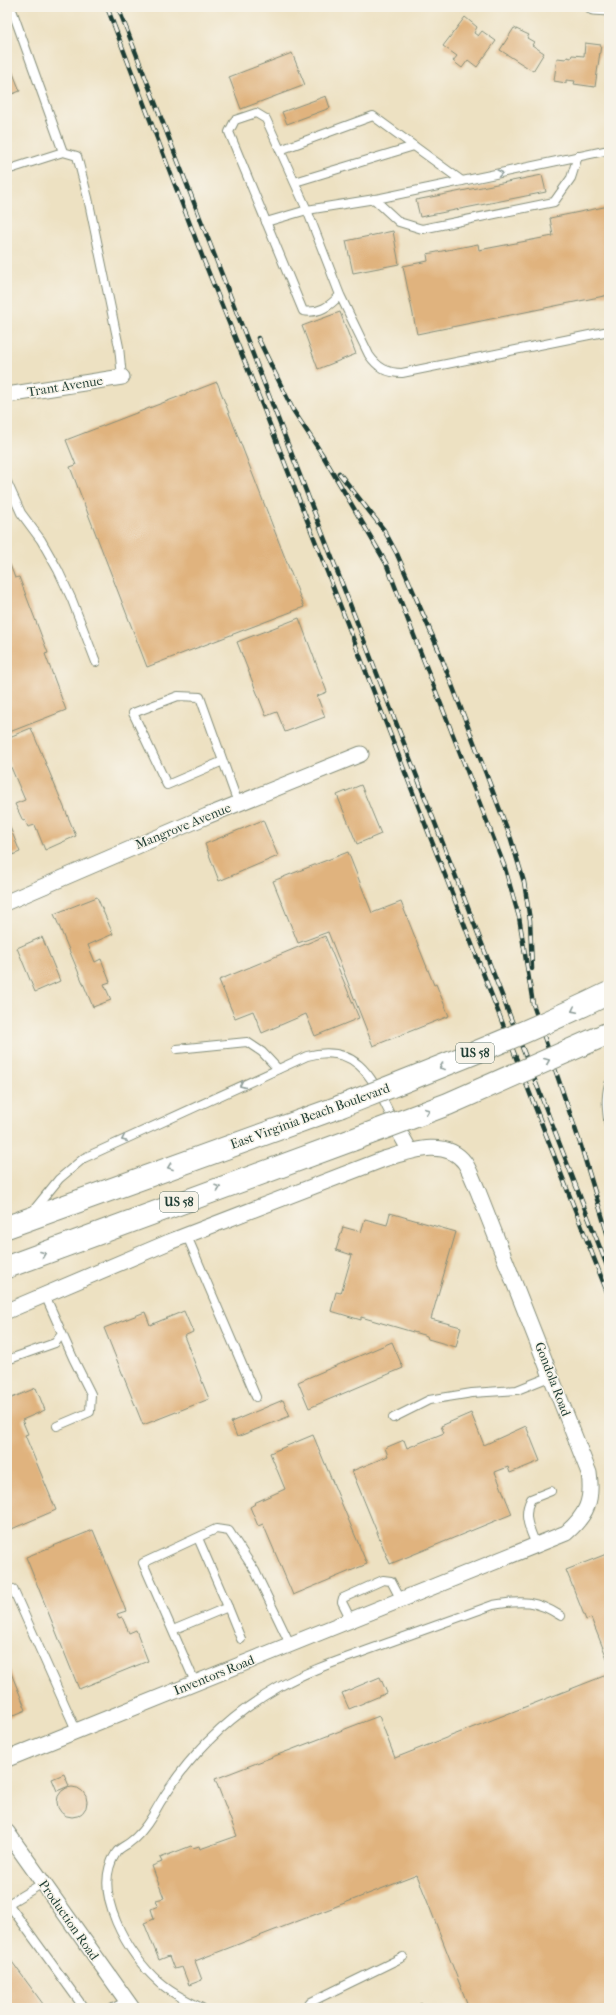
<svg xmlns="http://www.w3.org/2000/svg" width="616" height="2015" viewBox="0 0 616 2015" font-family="'IM FELL French Canon',serif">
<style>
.building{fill:#e0b37e}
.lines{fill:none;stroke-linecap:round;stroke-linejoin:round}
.lane-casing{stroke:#868f7b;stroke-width:10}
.street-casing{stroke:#868f7b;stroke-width:17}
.primary-casing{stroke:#868f7b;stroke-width:24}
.lane{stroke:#fff;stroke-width:8}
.street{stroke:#fff;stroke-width:15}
.primary{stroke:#fff;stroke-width:22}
.rail-casing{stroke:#1f3d34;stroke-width:4.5}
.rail{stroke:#f7f3e8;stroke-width:3;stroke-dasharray:9;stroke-linecap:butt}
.primary-bridge-casing{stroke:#868f7b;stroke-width:24;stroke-linecap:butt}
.primary-bridge{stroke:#fff;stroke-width:22}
.oneway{stroke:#8f9e9a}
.labels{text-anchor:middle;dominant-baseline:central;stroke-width:3;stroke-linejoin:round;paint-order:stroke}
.shield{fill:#f7f3e8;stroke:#60746a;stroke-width:1}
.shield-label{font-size:12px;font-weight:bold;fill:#1f3d34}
.street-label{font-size:13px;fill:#1f3d34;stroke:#f7f3e8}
</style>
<rect width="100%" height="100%" fill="#f7f3e8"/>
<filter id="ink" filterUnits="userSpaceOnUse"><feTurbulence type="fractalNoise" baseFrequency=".025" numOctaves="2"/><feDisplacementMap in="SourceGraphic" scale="8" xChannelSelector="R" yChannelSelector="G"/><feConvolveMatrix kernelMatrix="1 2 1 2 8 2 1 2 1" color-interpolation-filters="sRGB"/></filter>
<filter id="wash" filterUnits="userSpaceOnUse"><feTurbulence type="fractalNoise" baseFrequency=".012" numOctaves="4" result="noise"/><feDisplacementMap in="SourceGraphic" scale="16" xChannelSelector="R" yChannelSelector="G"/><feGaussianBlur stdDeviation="0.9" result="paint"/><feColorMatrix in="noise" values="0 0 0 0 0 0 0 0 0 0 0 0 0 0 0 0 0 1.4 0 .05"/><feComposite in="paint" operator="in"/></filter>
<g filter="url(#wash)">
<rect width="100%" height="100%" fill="#ede1c2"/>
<g id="blocks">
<!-- building -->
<g class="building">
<path d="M465 17 477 27 474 33 478 36 482 31 496 41 477 67 468 60 462 68 453 61 457 56 443 46Z"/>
<path d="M514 28 529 35 527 38 534 42 532 45 544 53 533 71 500 50Z"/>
<path d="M585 43 601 45 595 87 574 84 575 81 566 80V83L554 81 557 58 566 59 567 57 571 58 572 55 584 56Z"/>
<path d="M292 53 305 85 241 109 229 77Z"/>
<path d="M7 58 20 91 7 96Z"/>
<path d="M326 96 330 108 287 124 282 112Z"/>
<path d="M542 175 546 192 420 217 416 200Z"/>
<path d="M609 206V295L417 334 403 266 428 261 427 254 478 244 479 250 553 236 550 218Z"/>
<path d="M393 231 399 264 353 273 346 241Z"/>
<path d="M340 312 356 354 318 369 302 326Z"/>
<path d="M217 382 304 607 147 667 70 467 76 465 66 440Z"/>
<path d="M7 557 15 578 19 577 48 653 45 654 66 710 7 733Z"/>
<path d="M299 618 327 692 317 696 325 717 285 732 277 712 266 716 237 642Z"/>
<path d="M31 728 76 836 45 850 35 825 28 827 25 820 23 821 15 804 25 800 7 758V738Z"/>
<path d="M361 785 381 834 357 844 337 795Z"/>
<path d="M7 820 20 852 7 857Z"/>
<path d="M263 820 278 856 219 881 205 844Z"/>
<path d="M348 852 372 913 401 902 434 985 436 984 449 1016 373 1046 328 932 298 943 273 881Z"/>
<path d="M97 897 113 934 88 945 95 962 101 959 110 982 104 984 111 1000 93 1007 54 914Z"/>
<path d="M325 936 359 1018 315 1036 306 1014 262 1033 253 1011 235 1018 219 980Z"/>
<path d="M42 937 60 981 35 992 17 948Z"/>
<path d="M390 1213 456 1232 431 1319 461 1327 456 1347 428 1339 427 1336 361 1317V1320L331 1311 336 1292 341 1293 352 1255 336 1250 343 1227 361 1232 365 1219 387 1225Z"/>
<path d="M184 1311 193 1332 184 1336 209 1399 143 1425 104 1328 145 1312 150 1325Z"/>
<path d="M392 1342 403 1368 309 1408 298 1382Z"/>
<path d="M36 1388 45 1410 22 1420 28 1434 25 1435 56 1510 7 1531V1400Z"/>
<path d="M283 1400 290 1416 237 1437 231 1422Z"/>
<path d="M471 1413 484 1445 526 1426 540 1461 510 1473 508 1467 495 1472 512 1514 390 1564 352 1471 388 1456 385 1448 404 1440 407 1448 444 1433 441 1426Z"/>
<path d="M313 1435 367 1564 293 1595 263 1524 258 1526 250 1507 255 1504 254 1503 285 1489 270 1453Z"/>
<path d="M93 1530 126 1611 117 1614 119 1618 122 1617 129 1633 136 1630 148 1661 79 1689 26 1557Z"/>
<path d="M609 1553V1663L591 1618 586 1620 566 1570Z"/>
<path d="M7 1663 26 1710 7 1718Z"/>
<path d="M609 1674V2008H469L417 1875 195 1961 202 1980 189 1985 182 1967 174 1969 169 1956 159 1960 144 1923 154 1919 151 1909 158 1906 156 1900 164 1898 152 1866 162 1862 160 1858 191 1846 193 1848 199 1846 200 1849 237 1836 215 1779 379 1716 395 1758Z"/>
<path d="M380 1677 387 1693 349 1709 342 1693Z"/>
<path d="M64 1774 69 1786 57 1791 52 1779Z"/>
<circle cx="72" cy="1802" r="15"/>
<path d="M7 1955 46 2008H7Z"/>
</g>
</g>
</g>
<g filter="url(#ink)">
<use href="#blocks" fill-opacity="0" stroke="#868f7b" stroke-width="1"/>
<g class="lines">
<!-- lane casing -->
<g class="lane-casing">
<g id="lane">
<path d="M11 7 63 152"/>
<path d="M280 150 373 116 462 181"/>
<path d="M7 170 63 152 77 156 88 198 119 347 122 377"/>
<path d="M295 182 414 146"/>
<path d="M374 199 399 222 422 229 554 202 571 178 578 156"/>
<path d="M266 222 307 210 381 198 609 150"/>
<path d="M340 295C330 306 319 314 303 311L229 132 235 120 256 113 266 119 307 210 340 295 369 355C378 368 387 373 402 373L609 331"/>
<path d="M7 482 21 513 41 540 58 570 72 600 96 662"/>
<path d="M223 761 167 785 133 713 178 696 200 697 238 803"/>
<path d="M177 1049 247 1042 262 1052 278 1069"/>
<path d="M609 1084C605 1098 607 1112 609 1127"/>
<path d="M33 1211 59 1179 84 1158 307 1056C362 1042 374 1084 395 1124"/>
<path d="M187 1236 256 1397"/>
<path d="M45 1295 73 1358 91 1394 90 1412 57 1426"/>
<path d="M7 1360 55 1343 62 1334"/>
<path d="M393 1418 429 1400 472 1393 517 1390 552 1376"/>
<path d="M198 1538 228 1607"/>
<path d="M536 1545C530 1529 522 1516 531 1499L551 1491"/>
<path d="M13 1589 76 1730"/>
<path d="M351 1620 342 1602 343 1598 383 1580 391 1581 401 1600"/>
<path d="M173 1630 228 1607 241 1639"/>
<path d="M195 1682 143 1563 216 1529 229 1531 255 1571 290 1644"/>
<path d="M7 1902 84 2008"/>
<path d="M8 1904 43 1883"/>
<path d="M113 2008 127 2001"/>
<path d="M202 2008C187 2001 171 1993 159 1982 129 1956 90 1892 116 1853 119 1848 125 1846 129 1843 139 1836 147 1825 153 1815 182 1762 226 1717 279 1687 307 1671 338 1661 368 1650 410 1635 451 1620 493 1605 522 1600 536 1600 561 1616"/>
<path d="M306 2008 311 2002 403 1957"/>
<path d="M422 2008H427"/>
</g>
</g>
<!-- street casing -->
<g class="street-casing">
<g id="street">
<path d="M593 7 609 8"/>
<path d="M7 395 122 377"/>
<path d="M7 902 207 816 361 754"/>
<path d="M395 1124 410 1151"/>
<path d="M7 1311 169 1242 384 1159C408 1152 446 1137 465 1163 470 1171 474 1182 478 1191L589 1473C593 1500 587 1515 566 1533L7 1759"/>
<path d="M7 1832 132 2008"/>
</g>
</g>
<!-- primary casing -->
<g class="primary-casing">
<g id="primary">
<path d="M7 1227 339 1107"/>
<path d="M7 1267 352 1140"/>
</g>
</g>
<!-- lane -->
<use href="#lane" class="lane"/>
<!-- street -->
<use href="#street" class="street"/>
<!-- primary -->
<use href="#primary" class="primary"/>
<!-- rail casing -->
<g class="rail-casing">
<g id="rail">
<path d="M107 7 204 261 265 412 609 1297"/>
<path d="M118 7 609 1271"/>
<path d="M258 338 293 410 322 454 386 563 411 628 504 865 519 917 533 1004 581 1146 609 1239"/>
<path d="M339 473 384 530 397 554 439 651 511 839 524 882 530 920 532 969"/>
</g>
</g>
<!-- rail -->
<use href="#rail" class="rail"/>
<!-- primary-bridge casing -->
<g class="primary-bridge-casing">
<g id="primary-bridge">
<path d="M339 1107C430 1071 521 1036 609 993"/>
<path d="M352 1140 448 1104 609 1033"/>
</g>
</g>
<!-- primary-bridge -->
<use href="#primary-bridge" class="primary-bridge"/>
</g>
<!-- one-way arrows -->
<defs><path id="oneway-chevron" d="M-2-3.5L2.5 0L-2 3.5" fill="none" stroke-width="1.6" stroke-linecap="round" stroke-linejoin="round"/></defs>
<g class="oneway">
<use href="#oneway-chevron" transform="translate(500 173) rotate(-12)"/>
<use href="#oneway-chevron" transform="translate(574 1010) rotate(154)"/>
<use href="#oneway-chevron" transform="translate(547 1061) rotate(-23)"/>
<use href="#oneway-chevron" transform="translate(442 1067) rotate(159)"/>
<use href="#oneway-chevron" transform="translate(242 1085) rotate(156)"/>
<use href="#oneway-chevron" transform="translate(427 1111) rotate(-21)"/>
<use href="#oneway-chevron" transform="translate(124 1139) rotate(156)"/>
<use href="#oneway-chevron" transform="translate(170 1167) rotate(160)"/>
<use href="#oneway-chevron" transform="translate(218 1188) rotate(-19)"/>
<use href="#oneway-chevron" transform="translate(43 1254) rotate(-21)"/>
</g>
</g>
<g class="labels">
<!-- shield labels -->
<g class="shield">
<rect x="456" y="1043" width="38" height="20" rx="3"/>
<rect x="160" y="1192" width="38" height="20" rx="3"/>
</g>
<g class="shield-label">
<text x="475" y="1053">US 58</text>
<text x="179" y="1202">US 58</text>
</g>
<!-- street labels -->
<g class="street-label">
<text transform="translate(65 386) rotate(-9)">Trant Avenue</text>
<text transform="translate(183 826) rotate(-22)">Mangrove Avenue</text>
<text transform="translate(310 1116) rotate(-20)">East Virginia Beach Boulevard</text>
<text transform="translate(553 1379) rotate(69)">Gondola Road</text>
<text transform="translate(214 1675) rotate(-22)">Inventors Road</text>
<text transform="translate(69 1920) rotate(55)">Production Road</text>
</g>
</g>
<!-- margin -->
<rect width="616" height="2015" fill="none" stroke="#f7f3e8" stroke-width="24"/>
</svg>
